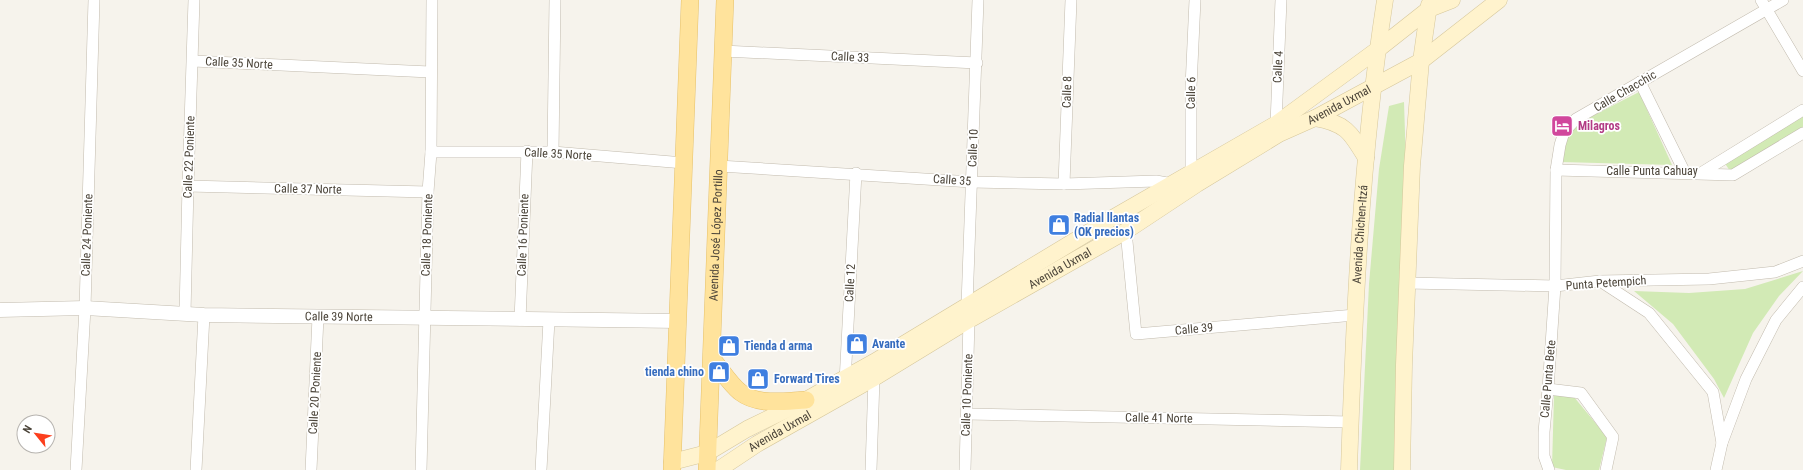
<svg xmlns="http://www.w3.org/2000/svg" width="1803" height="470" viewBox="0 0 1803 470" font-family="'Roboto Condensed',sans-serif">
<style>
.green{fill:#d2eab5}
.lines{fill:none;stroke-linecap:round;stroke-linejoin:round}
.minor-casing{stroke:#c2bbae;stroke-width:12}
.tertiary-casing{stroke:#c2bbae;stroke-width:15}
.secondary-casing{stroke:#d6c79b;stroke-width:17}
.primary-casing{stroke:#e6c16a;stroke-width:18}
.minor{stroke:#fff;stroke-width:11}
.tertiary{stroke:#fff;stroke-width:14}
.secondary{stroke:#fff3cd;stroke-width:16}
.primary{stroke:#ffe39c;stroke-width:17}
.labels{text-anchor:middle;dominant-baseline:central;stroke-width:3.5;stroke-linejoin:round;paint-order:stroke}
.street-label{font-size:12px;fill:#4b4439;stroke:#fff}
.hotel-label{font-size:12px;font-weight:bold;fill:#b23c85;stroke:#fff;text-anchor:start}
.shop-label{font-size:12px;font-weight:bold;fill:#366cbe;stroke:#fff;text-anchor:start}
</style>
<rect width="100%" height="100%" fill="#f6f3ec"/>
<!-- green -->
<g class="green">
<path d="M1639 92 1672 165 1561 162 1565 140 1579 123Z"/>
<path d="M1404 102 1406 164 1399 286 1397 470H1360L1369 284 1379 169 1389 106Z"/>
<path d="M1803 115V127L1730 171 1724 162Z"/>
<path d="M1803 271 1779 296 1753 333 1724 398 1714 379 1673 324 1634 291 1689 293 1745 289Z"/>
<path d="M1554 395 1574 397 1607 437 1599 470H1566L1552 467Z"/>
</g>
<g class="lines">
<!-- minor casing -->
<g class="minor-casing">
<g id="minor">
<path d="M1761 0 1803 71"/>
<path d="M723 51 977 63"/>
<path d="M193 61 430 72"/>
<path d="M1640 82 1685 173"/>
<path d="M1277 129 1276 124 1281 0"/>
<path d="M431 152H553L684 163"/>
<path d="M553 152 555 0"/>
<path d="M719 166 972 182 1064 184 1156 181 1167 183 1171 189"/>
<path d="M1556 170 1733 175 1803 133"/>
<path d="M1701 173 1803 110"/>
<path d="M1193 177 1191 172V87L1195 0"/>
<path d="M1064 184 1071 0"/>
<path d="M188 186 428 192"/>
<path d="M1126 231 1136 334 1355 315"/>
<path d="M1600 281 1649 313 1713 392 1722 443"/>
<path d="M1407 283 1555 286 1600 281 1709 279 1775 272 1803 261"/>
<path d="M185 314 188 186 194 0"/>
<path d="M520 320 527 151"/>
<path d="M845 382 856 173"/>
<path d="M1548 389 1581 393 1613 437 1606 470"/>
<path d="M967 414 1351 422"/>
<path d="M76 470 85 308 94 0"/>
<path d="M196 470 204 315"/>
<path d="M311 470 318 317"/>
<path d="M421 470 428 192 431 152 432 0"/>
<path d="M541 470 549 320"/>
<path d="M871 470 874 378"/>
<path d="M965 470 969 320 967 305 978 0"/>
<path d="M1549 470 1544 456V432L1548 389 1555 286 1556 170 1560 145 1564 132 1576 119 1783 0"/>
<path d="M1716 470 1722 443 1746 379 1776 320 1803 287"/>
</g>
</g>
<!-- tertiary casing -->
<g class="tertiary-casing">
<g id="tertiary">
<path id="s1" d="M0 310 85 308 204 315 678 321"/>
</g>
</g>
<!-- secondary casing -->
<g class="secondary-casing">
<g id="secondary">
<path d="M1315 118C1346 123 1351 133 1366 158"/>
<path d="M672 462 707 453 747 429 806 400 874 362 1109 220 1276 124 1377 50 1429 9 1452 0"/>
<path id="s2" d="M718 470 757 444 874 378 969 320 1126 231 1197 184 1279 134 1315 118 1421 61 1499 0"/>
<path id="s3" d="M1349 470C1354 313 1361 155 1385 0"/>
<path d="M1402 470 1404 365 1412 166 1421 61 1429 5"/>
</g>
</g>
<!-- primary casing -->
<g class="primary-casing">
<g id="primary">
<path d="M712 359C721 369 729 383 740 392 758 406 784 401 806 400"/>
<path d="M672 470 690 0"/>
<path id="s4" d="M707 470 725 0"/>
</g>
</g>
<!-- minor -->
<use href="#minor" class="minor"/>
<!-- tertiary -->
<use href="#tertiary" class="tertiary"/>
<!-- secondary -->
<use href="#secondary" class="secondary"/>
<!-- primary -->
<use href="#primary" class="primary"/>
</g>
<!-- icons -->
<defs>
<g id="hotel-square" transform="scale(1.15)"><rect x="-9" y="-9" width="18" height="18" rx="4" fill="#d1479c" stroke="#fff"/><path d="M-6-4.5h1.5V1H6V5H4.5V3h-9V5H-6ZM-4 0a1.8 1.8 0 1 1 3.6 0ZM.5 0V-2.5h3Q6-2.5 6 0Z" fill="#fff"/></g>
<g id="shop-square" transform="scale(1.15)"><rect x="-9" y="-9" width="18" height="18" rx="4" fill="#3f7fe0" stroke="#fff"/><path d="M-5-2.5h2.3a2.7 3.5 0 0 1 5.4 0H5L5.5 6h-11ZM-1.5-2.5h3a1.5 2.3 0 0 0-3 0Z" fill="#fff"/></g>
</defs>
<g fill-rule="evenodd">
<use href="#hotel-square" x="1562" y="126"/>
<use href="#shop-square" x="1059" y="225"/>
<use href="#shop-square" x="857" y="344"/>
<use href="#shop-square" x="729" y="346"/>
<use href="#shop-square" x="719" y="372"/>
<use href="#shop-square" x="758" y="379"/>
</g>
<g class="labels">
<!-- street labels -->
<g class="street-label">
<text transform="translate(850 57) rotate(3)">Calle 33</text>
<text transform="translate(239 63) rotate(3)">Calle 35 Norte</text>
<text transform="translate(1278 67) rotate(-87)">Calle 4</text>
<text transform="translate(1625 91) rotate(-30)">Calle Chacchic</text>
<text transform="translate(1067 92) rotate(-88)">Calle 8</text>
<text transform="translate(1191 93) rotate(-89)">Calle 6</text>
<text stroke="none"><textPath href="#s2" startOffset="721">Avenida Uxmal</textPath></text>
<text transform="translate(973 148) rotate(-88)">Calle 10</text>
<text transform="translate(558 154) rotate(3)">Calle 35 Norte</text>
<text transform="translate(189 157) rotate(-88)">Calle 22 Poniente</text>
<text x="1652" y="171">Calle Punta Cahuay</text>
<text transform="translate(952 180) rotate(4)">Calle 35</text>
<text transform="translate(308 189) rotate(1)">Calle 37 Norte</text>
<text stroke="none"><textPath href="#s3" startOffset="236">Avenida Chichen-Itzá</textPath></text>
<text transform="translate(87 235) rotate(-88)">Calle 24 Poniente</text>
<text transform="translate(427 235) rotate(-88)">Calle 18 Poniente</text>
<text transform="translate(523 235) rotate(-88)">Calle 16 Poniente</text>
<text stroke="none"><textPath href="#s4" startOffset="235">Avenida José López Portillo</textPath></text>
<text stroke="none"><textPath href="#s2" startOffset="397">Avenida Uxmal</textPath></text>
<text transform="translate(850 283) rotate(-87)">Calle 12</text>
<text transform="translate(1606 283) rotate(-4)">Punta Petempich</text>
<text stroke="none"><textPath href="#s1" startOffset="339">Calle 39 Norte</textPath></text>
<text transform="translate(1194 329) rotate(-5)">Calle 39</text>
<text transform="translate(1548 379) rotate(-85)">Calle Punta Bete</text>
<text transform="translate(315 393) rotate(-87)">Calle 20 Poniente</text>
<text transform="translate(967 395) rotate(-88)">Calle 10 Poniente</text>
<text transform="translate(1159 418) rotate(1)">Calle 41 Norte</text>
<text stroke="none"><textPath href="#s2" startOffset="73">Avenida Uxmal</textPath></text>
</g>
<!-- hotel labels -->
<g class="hotel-label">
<text x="1578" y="126">Milagros</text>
</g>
<!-- shop labels -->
<g class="shop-label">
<text x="1074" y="218">Radial llantas<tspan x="1074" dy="14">(OK precios)</tspan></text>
<text x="872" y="344">Avante</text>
<text x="744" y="346">Tienda d arma</text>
<text x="704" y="372" text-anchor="end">tienda chino</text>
<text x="774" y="379">Forward Tires</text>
</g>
</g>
<!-- north arrow -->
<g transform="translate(36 434) rotate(300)"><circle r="19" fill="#ffffff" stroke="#b7b4b0"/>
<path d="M0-3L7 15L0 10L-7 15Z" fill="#fc3f1d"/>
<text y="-6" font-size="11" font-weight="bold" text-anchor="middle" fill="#4b4439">N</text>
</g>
</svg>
